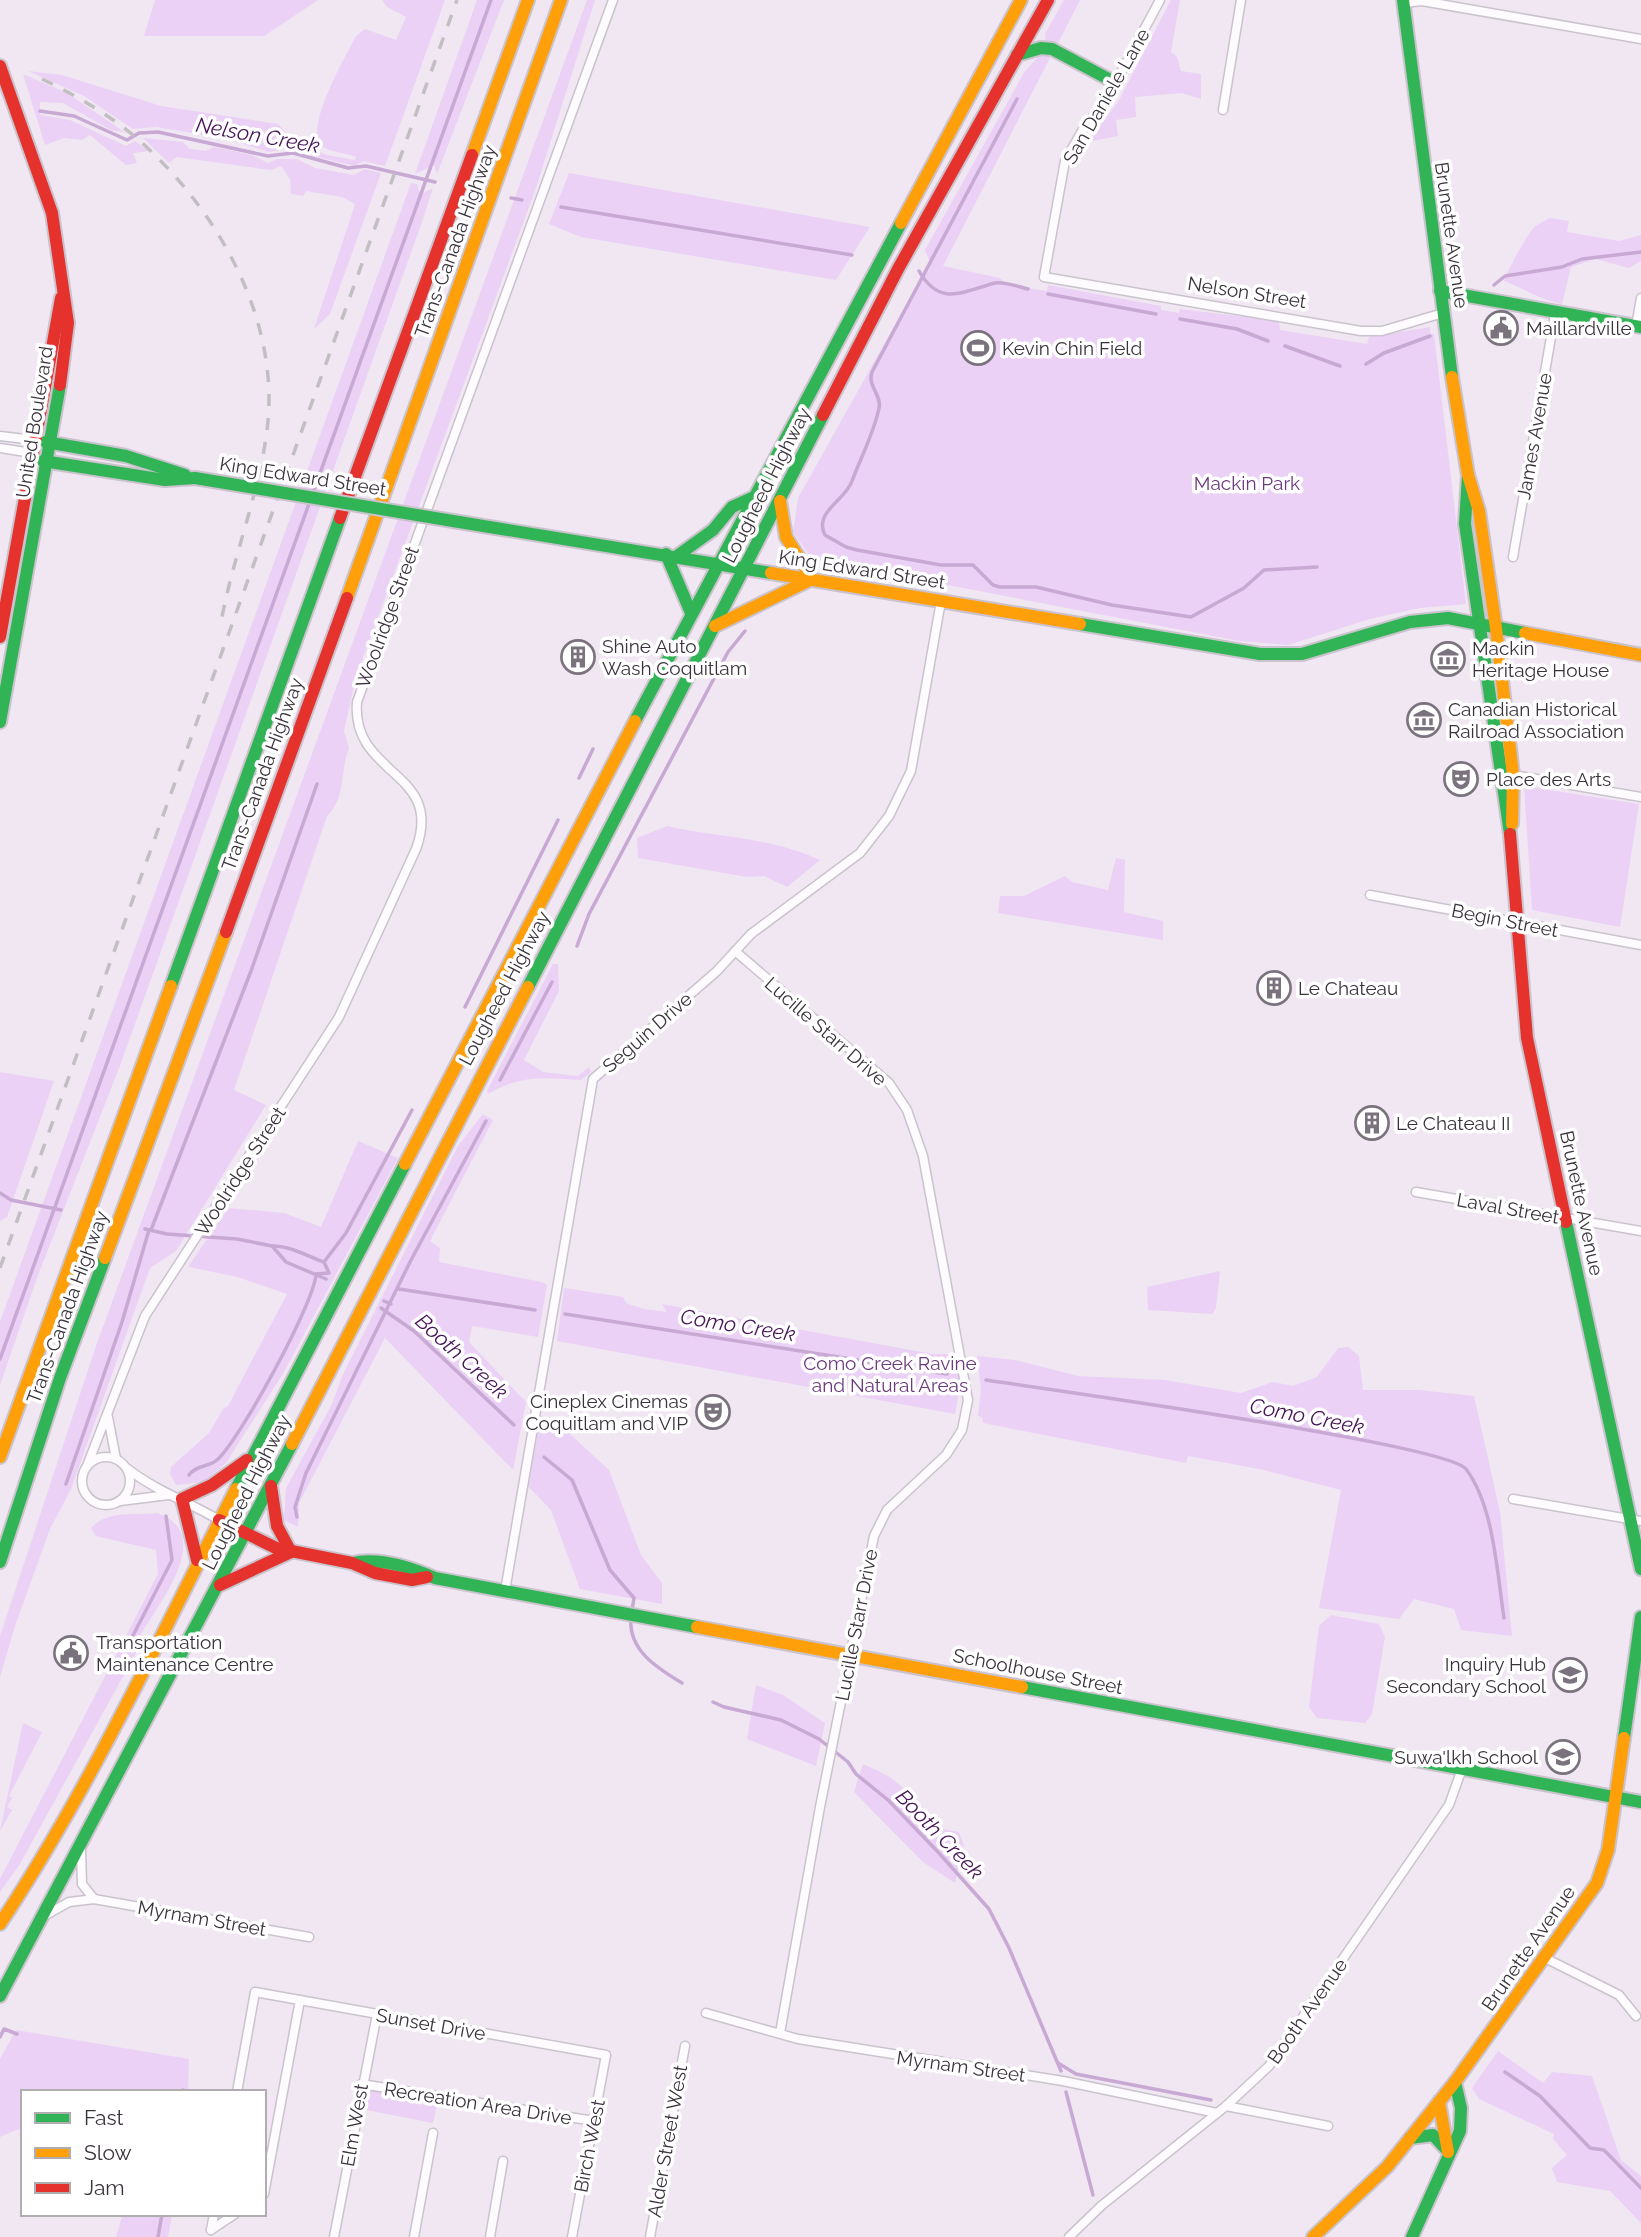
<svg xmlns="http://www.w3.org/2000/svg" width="1641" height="2237" viewBox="0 0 1641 2237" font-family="Raleway,sans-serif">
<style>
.green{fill:#ebd1f5}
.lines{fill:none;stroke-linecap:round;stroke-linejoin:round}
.stream{stroke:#c7a9d3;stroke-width:3.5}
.street-casing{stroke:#cac3cd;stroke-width:11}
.fast-casing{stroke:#cac3cd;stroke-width:16}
.slow-casing{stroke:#cac3cd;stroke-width:16}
.jam-casing{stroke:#cac3cd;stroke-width:16}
.street{stroke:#fdfbfd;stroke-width:8}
.fast{stroke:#30b455;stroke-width:12}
.slow{stroke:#ff9f0a;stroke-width:12}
.jam{stroke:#e5322d;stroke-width:12}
.rail{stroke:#c1bfc2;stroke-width:3.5;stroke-dasharray:12 12;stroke-linecap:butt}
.fast-bridge-casing{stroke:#cac3cd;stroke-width:16;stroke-linecap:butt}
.fast-bridge{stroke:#30b455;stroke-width:12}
.labels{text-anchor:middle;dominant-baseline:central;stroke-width:7;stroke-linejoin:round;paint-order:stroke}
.street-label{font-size:19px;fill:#3a333c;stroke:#fff}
.poi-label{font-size:19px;fill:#3a333c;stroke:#fff;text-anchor:start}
.park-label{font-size:19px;fill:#6b397d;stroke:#fff}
.water-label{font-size:21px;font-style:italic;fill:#481558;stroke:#fff}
</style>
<rect width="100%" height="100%" fill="#f0e7f3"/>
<!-- green -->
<g class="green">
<path d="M155 0H318L264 36H144Z"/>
<path d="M382 0H445L385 166 364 161 354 166 285 149 269 152 223 138 156 127 133 129 84 96 28 71 62 75 161 106 278 124 294 141 327 155 355 160 356 157C347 153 326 152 320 144 306 125 346 55 356 36L365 29 396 40 406 17 387 7Z"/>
<path d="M477 0H504L437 174 434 165 415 174Z"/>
<path d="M587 0H595L536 188 356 677 344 731 349 748C340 770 346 799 327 816L234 1090 266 1105 176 1251 150 1268 71 1489 50 1529 15 1626 0 1677V1636L96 1346Z"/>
<path d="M1064 0H1080L1057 45 1046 41 1045 34Z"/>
<path d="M1171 0H1180L1171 52 1177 57 1181 71 1201 74V99L1182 93 1135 97 1136 117 1116 120 1118 136 1087 142 1118 102Z"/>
<path d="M1041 54 1051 56 943 266 1000 278 1007 285 1047 291 1048 285 1161 306V310L1179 313 1180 309 1279 321 1280 330 1367 344 1369 337 1430 327V334H1434L1466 604 1420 608 1370 619 1288 645 1239 641 812 559 793 532 798 498 925 271 928 272 931 264 925 250 1025 71Z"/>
<path d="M23 74 67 93 126 133 111 130 63 103 40 102V115L70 120 126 146 135 141 149 151 133 153 137 163 126 165 90 135 82 140 64 138 45 145Z"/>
<path d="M143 138 183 142 190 149 206 151 214 147 252 155 268 163 277 159H297L315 168 354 175 365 169 381 173 330 314 314 329 355 204 342 197 306 191 303 196 291 194 290 179 281 166 271 170 177 157 169 163Z"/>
<path d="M569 173 870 227 836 280 581 237 549 224Z"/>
<path d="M411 183 417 184 419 191 424 193 433 188 422 222 121 1063 37 1278 0 1385V1322Z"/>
<path d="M1550 218 1569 221 1567 232 1619 241 1641 235V261L1629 268 1595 259 1571 267 1562 304C1538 299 1526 289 1504 281 1505 275 1526 237 1531 231 1535 225 1544 221 1550 218Z"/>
<path d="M1524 786 1639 804 1620 927 1532 910Z"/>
<path d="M667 826C718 838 772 837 820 860L787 887 764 876 747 877 638 858 637 838Z"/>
<path d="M1116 858 1125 860 1124 912 1163 921V940L998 913 1000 896H1024L1065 876 1072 882 1108 890Z"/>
<path d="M553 964H558L559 991 524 1060 543 1072 578 1076 589 1067 591 1072 581 1080C544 1078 523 1074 488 1094L487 1091Z"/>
<path d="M0 1072 54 1081 7 1217 0 1221Z"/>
<path d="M483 1114 493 1120 430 1241 440 1248 439 1262 542 1282 547 1285 538 1337 472 1326 469 1342 526 1402 513 1470 385 1338 299 1503 298 1527 284 1520 286 1488 331 1406 344 1372 458 1146Z"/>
<path d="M358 1141 398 1158 284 1372 226 1463 204 1482 176 1485 170 1474 171 1467 209 1433 224 1408 228 1406 287 1294 237 1277 189 1267 190 1264 228 1208 284 1213 321 1227Z"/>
<path d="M1220 1271 1216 1308 1212 1314 1148 1310 1147 1287Z"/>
<path d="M564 1288 623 1297 626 1303 644 1309 667 1312 662 1304 932 1354H956L961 1381 955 1414 557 1341Z"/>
<path d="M1348 1347 1359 1356 1363 1390H1419L1474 1396 1500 1512 1512 1636 1461 1630 1454 1609 1414 1599 1399 1619 1319 1608 1341 1490 1259 1469 1188 1456 1186 1463 983 1423 982 1417 978 1416 981 1389 977 1356 1015 1360 1078 1376 1165 1380 1241 1393 1273 1382 1293 1386 1317 1377 1338 1348Z"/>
<path d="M541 1416 559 1424 609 1470 641 1555 662 1583V1604L580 1589 551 1510 528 1486Z"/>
<path d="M157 1513C218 1534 156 1606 140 1636L143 1640 20 1864 0 1892V1879L158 1574 156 1550 96 1536 91 1528C109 1509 135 1516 157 1513Z"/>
<path d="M1331 1615 1379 1624 1385 1637 1372 1714 1365 1723 1317 1718 1309 1707 1319 1626Z"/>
<path d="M756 1685 783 1695 825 1723 816 1766 747 1739Z"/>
<path d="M23 1723 42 1732 9 1796 12 1798 7 1807 12 1810 0 1831Z"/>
<path d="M863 1764C902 1781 907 1788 925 1826L959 1832 964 1846 955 1883 923 1862 854 1792Z"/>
<path d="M16 2030 189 2059 188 2092H23V2127L0 2137V2059Z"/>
<path d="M1498 2051 1543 2083 1552 2072 1592 2076 1621 2160 1641 2176V2223L1610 2191 1557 2182 1552 2168 1567 2155 1553 2139 1554 2134 1479 2099 1472 2088Z"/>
<path d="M370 2087 438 2100 433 2123 366 2110Z"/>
<path d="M123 2214H172L168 2237H116Z"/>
</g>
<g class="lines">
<!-- stream -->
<g class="stream">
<path d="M1017 99 872 372C867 386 882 395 879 408 874 433 861 457 852 481 846 500 813 512 825 535L846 547 857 550 941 565H973L993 585 1000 587H1036L1112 605 1191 617 1244 588 1264 570 1317 567"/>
<path d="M40 111 74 116 127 140 139 133 158 132 268 156 293 153 348 168 366 166 435 182"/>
<path d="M511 198 522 200"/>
<path d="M561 207 852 255"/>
<path d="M919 271C940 308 964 291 995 283 1004 281 1019 287 1028 289"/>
<path d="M1494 285 1505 276 1562 267 1582 259 1641 252"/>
<path d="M1048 294 1156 314"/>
<path d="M1180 319 1237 329 1268 341"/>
<path d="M1285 346 1340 366"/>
<path d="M1366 364 1384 353 1430 336"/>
<path d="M579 778 593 749"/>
<path d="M577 946 589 914 728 652 745 631"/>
<path d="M465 1007 558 820"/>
<path d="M500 1080 552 982"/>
<path d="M0 1193 11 1200 61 1210"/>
<path d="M145 1229 167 1234 237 1239 272 1246 286 1262 326 1279"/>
<path d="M151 1230 251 971 317 784"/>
<path d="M272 1246C291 1246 307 1256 324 1262L346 1233 412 1110"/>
<path d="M316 1274 329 1273 324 1262"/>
<path d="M399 1289 535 1310"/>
<path d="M384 1301 391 1304"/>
<path d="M381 1308 414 1331 514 1425"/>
<path d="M565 1314 947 1374"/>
<path d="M0 1359 491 0"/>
<path d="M986 1380C1045 1389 1447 1444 1466 1469 1494 1506 1497 1573 1504 1618"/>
<path d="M544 1457 572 1480 610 1570 634 1598 632 1610"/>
<path d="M189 1475C196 1465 209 1467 217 1460 239 1441 315 1302 316 1274"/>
<path d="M66 1484 122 1322 149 1230"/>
<path d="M297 1517 295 1507 306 1473 411 1260 486 1121"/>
<path d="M631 1618C628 1650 657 1668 682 1683"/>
<path d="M126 1649 172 1560 166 1516"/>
<path d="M713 1702 724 1707 781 1720 819 1739 848 1762 856 1774 888 1800 938 1852 989 1909 1009 1948 1061 2071"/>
<path d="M0 2037 4 2029 17 2034"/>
<path d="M1058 2063 1076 2074 1211 2100"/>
<path d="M1505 2072 1540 2096 1590 2148 1604 2150 1641 2188"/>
<path d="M183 2092V2090"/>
<path d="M1066 2092 1093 2195"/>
<path d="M158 2237 162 2214"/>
</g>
<!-- street casing -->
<g class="street-casing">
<g id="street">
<path d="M1160 0 1109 95 1082 131 1065 161 1044 277 1361 331H1382L1443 313"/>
<path d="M1404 3 1422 1 1641 39"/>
<path d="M1223 110 1241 0"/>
<path d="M1636 326 1641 298"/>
<path d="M0 436 34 440"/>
<path d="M0 448 32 453"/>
<path d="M1513 557 1555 314"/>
<path d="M1513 775 1641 797"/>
<path d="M1370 895 1641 945"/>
<path d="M735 951 889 1083 907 1110 923 1156 968 1400 962 1430 946 1455 887 1510 874 1536 820 1807 780 2033"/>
<path d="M1416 1192 1641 1231"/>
<path d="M108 1417 116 1459"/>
<circle cx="106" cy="1481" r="24"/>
<path d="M87 1466 145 1316 339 1017 416 849C445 770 351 777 357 702L613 0"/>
<path d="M128 1469C156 1491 189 1502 219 1520"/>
<path d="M1513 1499 1641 1521"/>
<path d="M120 1501 168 1495"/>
<path d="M505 1591 593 1079 717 971 751 934 860 853 889 816 911 771 941 601"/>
<path d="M81 1851 82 1884 94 1899"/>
<path d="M46 1915 69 1902 94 1899 309 1937"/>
<path d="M1545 1958 1619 1995 1636 2016"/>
<path d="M706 2013 798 2039 1063 2081 1217 2113"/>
<path d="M361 2084 594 2121"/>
<path d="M237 2092 255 1992 606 2055 572 2237"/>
<path d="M1226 2106 1328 2126"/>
<path d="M264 2194 300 2000"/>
<path d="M211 2230 235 2214"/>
<path d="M211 2230 214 2214"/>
<path d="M334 2237 377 2014"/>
<path d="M414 2237 433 2133"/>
<path d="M490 2237 503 2161"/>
<path d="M650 2237 685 2046"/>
<path d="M1069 2237 1101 2206 1226 2106 1269 2066 1449 1805 1462 1769"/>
</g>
</g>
<!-- fast casing -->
<g class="fast-casing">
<g id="fast">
<path d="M1403 0 1452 377"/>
<path d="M1017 55 1041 48 1052 49 1116 83"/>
<path d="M1440 291 1641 327"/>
<path d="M46 442 126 456 185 475"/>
<path d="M43 461 165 480 195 478"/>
<path d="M1468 475 1465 524 1510 834"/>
<path d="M459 522 771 573"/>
<path d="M666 554 691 613"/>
<path d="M677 556 713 530 732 507 752 498"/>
<path d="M1080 624 1260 654H1302L1410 622 1448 618 1525 633"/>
<path d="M635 721 901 223"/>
<path d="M0 722 60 385"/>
<path d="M171 986 340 518"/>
<path d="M528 987 823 415"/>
<path d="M1566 1222 1641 1569"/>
<path d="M236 1489 405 1164"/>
<path d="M0 1562 60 1378 105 1258"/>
<path d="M352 1563C379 1557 410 1567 435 1578L697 1627"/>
<path d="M1022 1687 1641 1802"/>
<path d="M1624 1738 1641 1617"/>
<path d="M0 1996 292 1444"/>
<path d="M1410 2138 1433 2135 1446 2149"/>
<path d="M1412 2237 1460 2131 1461 2108 1455 2082"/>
</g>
</g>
<!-- slow casing -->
<g class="slow-casing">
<g id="slow">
<path d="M472 155 528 0"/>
<path d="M901 223 1021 0"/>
<path d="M1452 377 1468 475 1479 511 1496 628 1513 775 1512 824"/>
<path d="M771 573 1080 624"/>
<path d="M347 598 561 0"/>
<path d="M715 626 812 579 786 537 780 501"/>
<path d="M1525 633 1641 655"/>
<path d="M405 1164 635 721"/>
<path d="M105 1258 226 932"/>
<path d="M292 1444 528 987"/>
<path d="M0 1457 171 986"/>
<path d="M697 1627 1022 1687"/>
<path d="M0 1924C91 1787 161 1634 236 1489"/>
<path d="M1439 2102 1448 2152"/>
<path d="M1313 2237 1387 2167 1455 2082 1597 1883 1608 1850 1624 1738"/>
</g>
</g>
<!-- jam casing -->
<g class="jam-casing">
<g id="jam">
<path d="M0 66 52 213 68 323 60 385"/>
<path d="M823 415 898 269 1048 0"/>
<path d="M340 518 472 155"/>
<path d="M0 637 61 298"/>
<path d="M1510 834 1527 1038 1566 1222"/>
<path d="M226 932 347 598"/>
<path d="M219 1520 276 1548 352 1563 375 1573 412 1580 427 1577"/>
<path d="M197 1560 182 1499 212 1485 247 1460"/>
<path d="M220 1585 291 1552 277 1526 271 1486"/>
</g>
</g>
<!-- street -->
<use href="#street" class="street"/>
<!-- fast -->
<use href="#fast" class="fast"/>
<!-- slow -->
<use href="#slow" class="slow"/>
<!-- jam -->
<use href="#jam" class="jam"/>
<!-- rail -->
<g class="rail">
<path d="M42 79C77 96 112 116 141 142 219 212 281 322 267 430 259 494 233 557 221 622"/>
<path d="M0 1268 457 0"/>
</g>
<!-- fast-bridge casing -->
<g class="fast-bridge-casing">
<path id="fast-bridge" d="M195 478 459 522"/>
</g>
<!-- fast-bridge -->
<use href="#fast-bridge" class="fast-bridge"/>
</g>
<!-- icons -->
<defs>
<g id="civic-ring" transform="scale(1.75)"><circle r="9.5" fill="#fff" stroke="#7a727c" stroke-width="1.5"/><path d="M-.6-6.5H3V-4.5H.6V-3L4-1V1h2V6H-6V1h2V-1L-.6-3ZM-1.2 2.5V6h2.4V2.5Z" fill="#7a727c"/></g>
<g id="stadium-ring" transform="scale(1.75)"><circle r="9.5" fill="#fff" stroke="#7a727c" stroke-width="1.5"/><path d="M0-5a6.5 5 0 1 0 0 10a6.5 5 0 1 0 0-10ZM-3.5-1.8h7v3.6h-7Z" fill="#7a727c"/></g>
<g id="building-ring" transform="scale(1.75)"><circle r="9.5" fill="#fff" stroke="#7a727c" stroke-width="1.5"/><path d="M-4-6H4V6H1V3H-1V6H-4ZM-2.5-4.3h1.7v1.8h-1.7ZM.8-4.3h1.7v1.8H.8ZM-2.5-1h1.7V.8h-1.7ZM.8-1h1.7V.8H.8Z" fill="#7a727c"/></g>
<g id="museum-ring" transform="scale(1.75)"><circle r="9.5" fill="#fff" stroke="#7a727c" stroke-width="1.5"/><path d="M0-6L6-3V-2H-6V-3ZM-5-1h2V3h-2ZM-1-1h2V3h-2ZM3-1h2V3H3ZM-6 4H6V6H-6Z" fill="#7a727c"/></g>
<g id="theatre-ring" transform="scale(1.75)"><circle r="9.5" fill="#fff" stroke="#7a727c" stroke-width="1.5"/><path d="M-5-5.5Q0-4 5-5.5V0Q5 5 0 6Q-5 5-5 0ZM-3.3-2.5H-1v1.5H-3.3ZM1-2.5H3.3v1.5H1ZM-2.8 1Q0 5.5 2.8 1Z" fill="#7a727c"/></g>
<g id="school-ring" transform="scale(1.75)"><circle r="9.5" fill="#fff" stroke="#7a727c" stroke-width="1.5"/><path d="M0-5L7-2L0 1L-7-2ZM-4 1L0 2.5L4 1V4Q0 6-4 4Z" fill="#7a727c"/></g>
</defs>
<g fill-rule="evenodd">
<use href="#civic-ring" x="1501" y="328"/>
<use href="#stadium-ring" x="978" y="348"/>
<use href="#building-ring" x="578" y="657"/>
<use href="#museum-ring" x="1448" y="659"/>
<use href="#museum-ring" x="1424" y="720"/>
<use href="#theatre-ring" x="1461" y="779"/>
<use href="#building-ring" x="1274" y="988"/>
<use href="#building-ring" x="1372" y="1123"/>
<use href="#theatre-ring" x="713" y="1412"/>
<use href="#civic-ring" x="71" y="1653"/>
<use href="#school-ring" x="1570" y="1675"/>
<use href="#school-ring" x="1563" y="1757"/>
</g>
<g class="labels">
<!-- street labels -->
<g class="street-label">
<text transform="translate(1106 96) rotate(-60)">San Daniele Lane</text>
<text transform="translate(1452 235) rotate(82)">Brunette Avenue</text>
<text transform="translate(455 241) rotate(-70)">Trans-Canada Highway</text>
<text transform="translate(1247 292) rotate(9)">Nelson Street</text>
<text transform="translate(34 422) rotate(-81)">United Boulevard</text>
<text transform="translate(1534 436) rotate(-80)">James Avenue</text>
<text transform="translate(303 476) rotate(9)">King Edward Street</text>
<text transform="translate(766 485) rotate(-63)">Lougheed Highway</text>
<text transform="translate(862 569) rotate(9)">King Edward Street</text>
<text transform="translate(387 617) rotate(-70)">Woolridge Street</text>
<text transform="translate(262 774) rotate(-70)">Trans-Canada Highway</text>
<text transform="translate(1505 920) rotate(11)">Begin Street</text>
<text transform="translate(504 988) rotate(-62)">Lougheed Highway</text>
<text transform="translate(826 1031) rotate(41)">Lucille Starr Drive</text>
<text transform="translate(647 1032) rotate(-41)">Seguin Drive</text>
<text transform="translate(240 1171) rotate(-57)">Woolridge Street</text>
<text transform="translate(1582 1203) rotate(78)">Brunette Avenue</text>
<text transform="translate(1508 1208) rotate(10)">Laval Street</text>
<text transform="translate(67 1307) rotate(-70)">Trans-Canada Highway</text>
<text transform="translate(246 1492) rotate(-63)">Lougheed Highway</text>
<text transform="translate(856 1625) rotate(-79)">Lucille Starr Drive</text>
<text transform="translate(1038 1671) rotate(11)">Schoolhouse Street</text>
<text transform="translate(202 1918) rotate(10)">Myrnam Street</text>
<text transform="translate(1528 1948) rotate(-55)">Brunette Avenue</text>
<text transform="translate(1307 2011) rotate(-55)">Booth Avenue</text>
<text transform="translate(431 2024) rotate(10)">Sunset Drive</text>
<text transform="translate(961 2066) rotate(8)">Myrnam Street</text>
<text transform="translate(478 2103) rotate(9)">Recreation Area Drive</text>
<text transform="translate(354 2125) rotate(-80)">Elm West</text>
<text transform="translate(667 2141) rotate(-80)">Alder Street West</text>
<text transform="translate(589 2146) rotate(-79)">Birch West</text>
</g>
<!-- poi labels -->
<g class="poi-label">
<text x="1526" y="328">Maillardville</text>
<text x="1002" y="348">Kevin Chin Field</text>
<text x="602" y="646">Shine Auto<tspan x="602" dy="22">Wash Coquitlam</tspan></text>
<text x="1472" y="648">Mackin<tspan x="1472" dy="22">Heritage House</tspan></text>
<text x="1448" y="709">Canadian Historical<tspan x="1448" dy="22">Railroad Association</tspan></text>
<text x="1486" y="779">Place des Arts</text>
<text x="1298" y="988">Le Chateau</text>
<text x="1396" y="1123">Le Chateau II</text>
<text x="688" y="1401" text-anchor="end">Cineplex Cinemas<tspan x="688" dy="22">Coquitlam and VIP</tspan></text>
<text x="96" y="1642">Transportation<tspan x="96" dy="22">Maintenance Centre</tspan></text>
<text x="1546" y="1664" text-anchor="end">Inquiry Hub<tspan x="1546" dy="22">Secondary School</tspan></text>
<text x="1538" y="1757" text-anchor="end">Suwa'lkh School</text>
</g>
<!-- park labels -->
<g class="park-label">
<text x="1247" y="483">Mackin Park</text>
<text x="890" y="1363">Como Creek Ravine<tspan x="890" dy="22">and Natural Areas</tspan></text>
</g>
<!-- water labels -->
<g class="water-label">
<text transform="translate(258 135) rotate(10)">Nelson Creek</text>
<text transform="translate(738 1325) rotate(9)">Como Creek</text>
<text transform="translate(462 1356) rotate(42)">Booth Creek</text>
<text transform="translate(1307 1416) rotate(11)">Como Creek</text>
<text transform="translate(940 1834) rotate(46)">Booth Creek</text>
</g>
</g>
<!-- legend -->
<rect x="21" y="2090" width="245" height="126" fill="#ffffff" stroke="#b0adb1" stroke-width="2"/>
<rect x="35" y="2113" width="35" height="10" fill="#30b455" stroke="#b0adb1" stroke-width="2"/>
<text x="84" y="2125" font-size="21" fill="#3a333c">Fast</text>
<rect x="35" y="2148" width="35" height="10" fill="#ff9f0a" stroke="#b0adb1" stroke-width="2"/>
<text x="84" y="2160" font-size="21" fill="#3a333c">Slow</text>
<rect x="35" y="2183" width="35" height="10" fill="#e5322d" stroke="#b0adb1" stroke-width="2"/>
<text x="84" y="2195" font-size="21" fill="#3a333c">Jam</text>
</svg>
